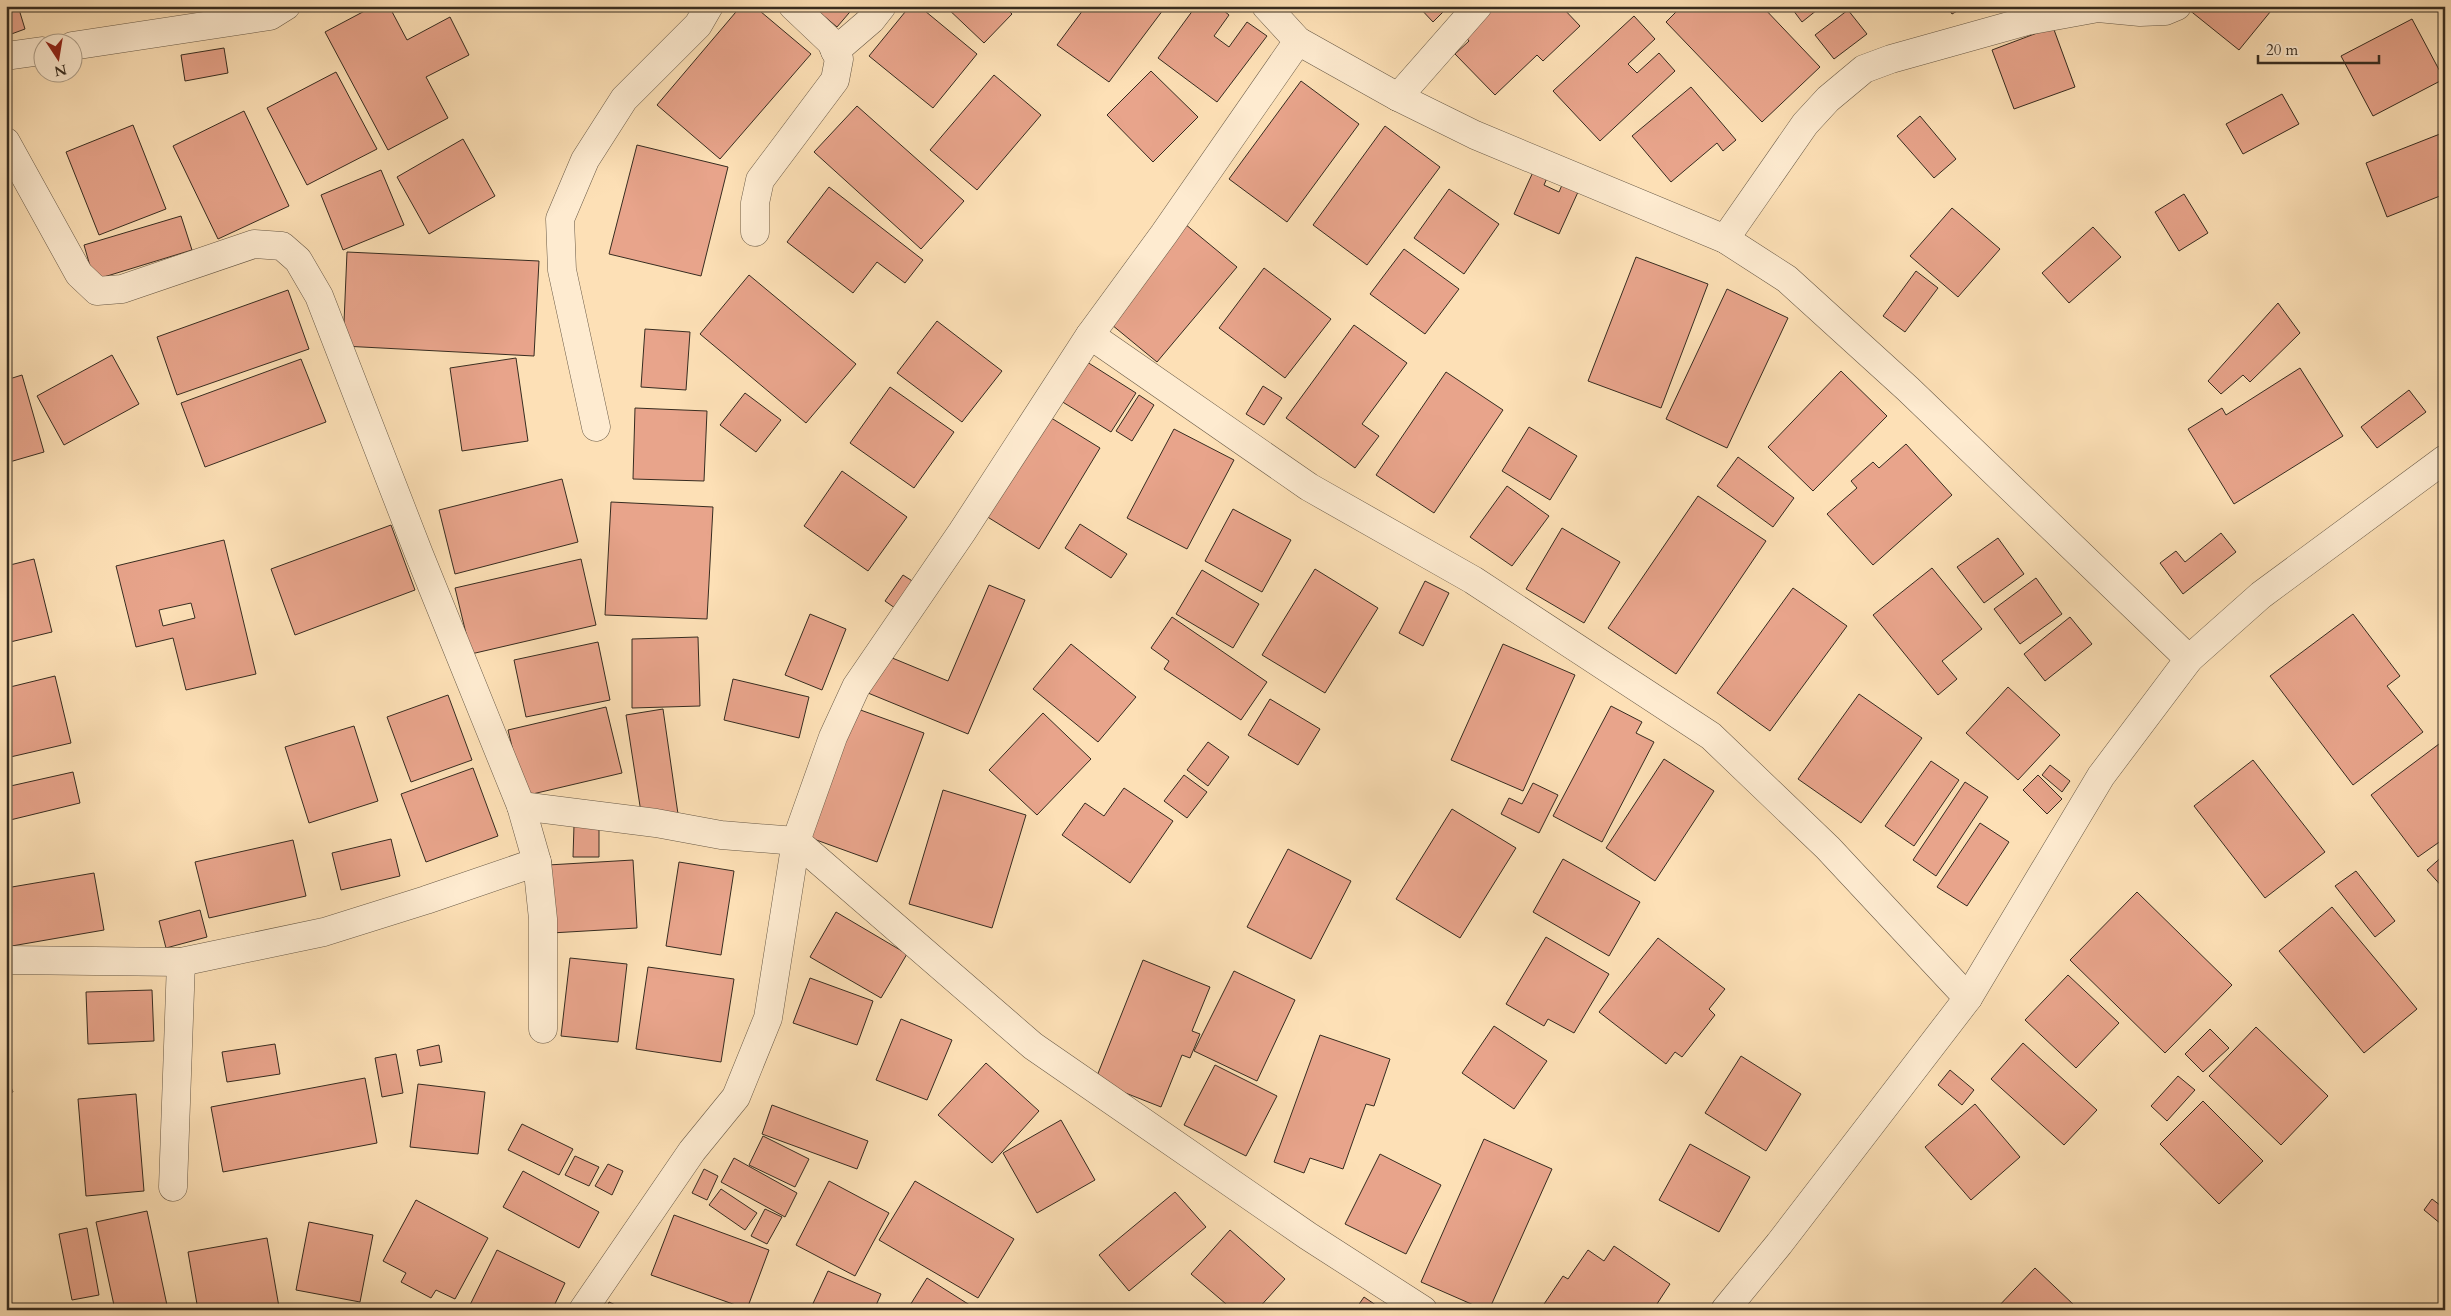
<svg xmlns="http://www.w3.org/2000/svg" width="2451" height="1316" viewBox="0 0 2451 1316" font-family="Cardo,serif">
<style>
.building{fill:#e8a48b;stroke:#372c20;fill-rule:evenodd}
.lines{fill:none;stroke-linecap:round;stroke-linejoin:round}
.minor-casing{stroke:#685946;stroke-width:29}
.minor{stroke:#feebd0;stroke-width:28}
</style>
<rect width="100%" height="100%" fill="#fde0b6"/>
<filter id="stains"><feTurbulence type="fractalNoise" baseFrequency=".004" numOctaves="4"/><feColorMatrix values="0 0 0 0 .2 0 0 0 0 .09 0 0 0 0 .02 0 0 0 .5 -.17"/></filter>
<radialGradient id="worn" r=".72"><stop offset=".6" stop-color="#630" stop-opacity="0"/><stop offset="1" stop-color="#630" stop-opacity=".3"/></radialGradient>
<!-- building -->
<g class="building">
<path d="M6 6H18L25 29 6 36Z"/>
<path d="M374 6H389L407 40 450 17 469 55 426 77 448 118 388 150 325 32Z"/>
<path d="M741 6H754L811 54 720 159 657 105Z"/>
<path d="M812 6H855L837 27Z"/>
<path d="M910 6H919L977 54 933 108 869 56Z"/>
<path d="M945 6H1004L1012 14 984 43Z"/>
<path d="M1086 6H1166L1109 82 1057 45Z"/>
<path d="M1196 6H1218L1229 15 1214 36 1229 47 1247 22 1267 36 1217 102 1158 58Z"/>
<path d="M1418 6H1449L1433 22Z"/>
<path d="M1494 6H1561L1580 26 1543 61 1537 55 1495 95 1455 54 1469 41 1464 35Z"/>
<path d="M1682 6H1762L1820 67 1762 122 1666 22Z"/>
<path d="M1790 6H1822L1802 22Z"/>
<path d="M1947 6H1966L1952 14Z"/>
<path d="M2191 6H2275L2239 50 2188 9Z"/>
<path d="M1848 10 1867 34 1834 59 1815 35Z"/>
<path d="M1634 16 1655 39 1628 64 1637 73 1659 53 1675 71 1600 141 1553 91Z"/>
<path d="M2412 19 2444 79 2373 116 2341 56Z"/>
<path d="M2053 27 2075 87 2014 109 1992 50Z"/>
<path d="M224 48 228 73 185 81 181 55Z"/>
<path d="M1151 71 1198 117 1153 162 1107 115Z"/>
<path d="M336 72 377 149 307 185 267 108Z"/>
<path d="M994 75 1041 115 977 190 930 150Z"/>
<path d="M1301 81 1359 124 1287 222 1229 179Z"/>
<path d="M1691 87 1736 140 1723 151 1717 143 1671 182 1632 136Z"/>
<path d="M2282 94 2299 124 2243 154 2226 124Z"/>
<path d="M857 106 964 201 921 249 814 152Z"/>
<path d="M244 111 289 206 218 239 173 146Z"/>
<path d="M1920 116 1956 159 1934 178 1897 136Z"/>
<path d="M133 125 166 209 99 235 66 152Z"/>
<path d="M1385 126 1440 167 1367 265 1313 225Z"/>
<path d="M2445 132V194L2387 217 2366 163Z"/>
<path d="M463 139 495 196 429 234 397 177Z"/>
<path d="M637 145 728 167 701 276 609 254Z"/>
<path d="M381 170 404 225 343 250 321 195Z"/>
<path d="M1533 172 1547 178 1544 185 1559 192 1562 185 1578 192 1559 234 1514 214Z"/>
<path d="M829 187 923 260 905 283 877 262 853 293 787 242Z"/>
<path d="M1449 189 1499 224 1464 274 1414 238Z"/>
<path d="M2184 194 2208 233 2179 251 2155 212Z"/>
<path d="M1952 208 2000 249 1958 297 1910 256Z"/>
<path d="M181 216 192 250 94 280 84 245Z"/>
<path d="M1185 224 1237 267 1157 362 1106 320Z"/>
<path d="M2093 227 2121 257 2069 303 2042 273Z"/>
<path d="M1404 249 1459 289 1425 334 1370 294Z"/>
<path d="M347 252 539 261 534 356 343 346Z"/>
<path d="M1636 257 1708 284 1661 408 1588 381Z"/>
<path d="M1264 268 1331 319 1285 378 1219 328Z"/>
<path d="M1916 271 1938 288 1905 332 1883 316Z"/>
<path d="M749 275 856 364 806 423 700 334Z"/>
<path d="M1727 289 1788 318 1727 448 1666 419Z"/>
<path d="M288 290 309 349 177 395 157 337Z"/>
<path d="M2278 303 2300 333 2250 382 2243 375 2221 394 2208 381Z"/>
<path d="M937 321 1002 371 962 422 897 373Z"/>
<path d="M1354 325 1407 363 1362 424 1379 436 1355 468 1286 418Z"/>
<path d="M645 329 690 332 686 390 641 387Z"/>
<path d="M112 355 139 404 64 445 37 396Z"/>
<path d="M516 358 528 441 462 451 450 368Z"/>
<path d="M301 359 326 422 205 467 181 403Z"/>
<path d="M1087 362 1136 393 1111 432 1061 401Z"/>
<path d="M2300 368 2343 436 2234 504 2188 429 2222 408 2226 415Z"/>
<path d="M1841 371 1887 416 1813 491 1768 447Z"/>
<path d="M1446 372 1503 410 1434 513 1376 475Z"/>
<path d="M22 375 44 452 6 463V380Z"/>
<path d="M1263 386 1282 398 1264 425 1246 414Z"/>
<path d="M890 387 954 432 914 488 850 443Z"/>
<path d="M2409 390 2426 412 2377 448 2361 427Z"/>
<path d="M745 393 781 420 756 452 720 425Z"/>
<path d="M1139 395 1154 405 1132 441 1116 431Z"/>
<path d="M635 408 707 411 704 481 633 479Z"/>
<path d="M1048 416 1100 448 1039 549 986 516Z"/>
<path d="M1529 427 1577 456 1550 500 1502 471Z"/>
<path d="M1174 429 1234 460 1187 549 1127 518Z"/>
<path d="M1906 444 1952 495 1873 565 1827 514 1857 488 1851 481 1873 462 1879 468Z"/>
<path d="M1738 457 1794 498 1773 527 1717 486Z"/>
<path d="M842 471 907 517 868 571 804 526Z"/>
<path d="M562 479 578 542 455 574 439 510Z"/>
<path d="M1507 486 1549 516 1512 566 1470 537Z"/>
<path d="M1698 496 1766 541 1676 674 1608 628Z"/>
<path d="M611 502 713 507 707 619 605 615Z"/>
<path d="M1233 509 1291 540 1262 592 1205 561Z"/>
<path d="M1080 524 1127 554 1111 578 1065 548Z"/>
<path d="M391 525 415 590 295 635 271 569Z"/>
<path d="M1562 528 1620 562 1584 623 1526 589Z"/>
<path d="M2221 533 2236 552 2183 594 2160 563 2176 551 2185 562Z"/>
<path d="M1998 538 2024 574 1984 603 1957 567Z"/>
<path d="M224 540 256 674 186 690 173 638 136 647 116 566ZM191 603 195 618 163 626 159 610Z"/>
<path d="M34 559 52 632 6 643V566Z"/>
<path d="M581 559 596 625 471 654 455 588Z"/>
<path d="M1932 568 1982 629 1942 661 1957 679 1938 695 1873 615Z"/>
<path d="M1315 569 1378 608 1325 693 1262 655Z"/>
<path d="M1202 570 1259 604 1233 648 1176 614Z"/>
<path d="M903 575 920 586 902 613 885 601Z"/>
<path d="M2036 578 2062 614 2020 644 1994 609Z"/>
<path d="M1425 581 1449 593 1423 646 1399 633Z"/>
<path d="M989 585 1025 600 968 734 868 693 885 655 948 681Z"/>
<path d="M1793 588 1847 626 1770 731 1717 693Z"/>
<path d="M810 614 846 629 822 690 785 675Z"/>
<path d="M2353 614 2400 676 2387 686 2423 732 2353 785 2270 676Z"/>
<path d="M1172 617 1267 682 1241 720 1164 669 1169 661 1151 648Z"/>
<path d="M2070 617 2092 644 2045 681 2024 654Z"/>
<path d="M698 637 700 706 632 708V639Z"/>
<path d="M598 642 610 700 526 717 514 660Z"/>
<path d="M1071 644 1136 697 1098 742 1033 689Z"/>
<path d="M1503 644 1575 675 1523 791 1451 760Z"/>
<path d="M55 676 71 743 6 758V688Z"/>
<path d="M733 679 809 697 799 738 724 720Z"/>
<path d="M2008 687 2060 735 2018 780 1966 733Z"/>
<path d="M1859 694 1922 738 1861 823 1798 779Z"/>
<path d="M448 695 472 760 411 782 387 717Z"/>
<path d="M1270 699 1320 729 1298 765 1248 735Z"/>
<path d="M1611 706 1642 722 1636 733 1654 742 1602 842 1553 816Z"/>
<path d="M606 707 622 773 524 796 508 730Z"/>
<path d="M855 708 924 733 877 862 808 837Z"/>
<path d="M663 709 678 814 642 819 626 715Z"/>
<path d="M1043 713 1091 759 1037 815 989 770Z"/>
<path d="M354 726 378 801 309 823 285 747Z"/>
<path d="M2443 741 2445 838 2418 857 2371 795Z"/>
<path d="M1208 742 1229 757 1208 786 1187 770Z"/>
<path d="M1664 759 1714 791 1655 881 1606 848Z"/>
<path d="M2253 760 2325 852 2265 898 2194 806Z"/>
<path d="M1931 761 1959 780 1914 846 1885 826Z"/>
<path d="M2050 765 2070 781 2062 792 2042 775Z"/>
<path d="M473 768 498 836 426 862 401 794Z"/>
<path d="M73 772 80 803 6 821V787Z"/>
<path d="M1184 775 1207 792 1187 818 1164 801Z"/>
<path d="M2038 775 2062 799 2047 814 2023 790Z"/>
<path d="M1965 782 1988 797 1936 876 1913 860Z"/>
<path d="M1533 783 1558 795 1539 833 1501 814 1509 798 1522 804Z"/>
<path d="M1124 788 1173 821 1130 883 1062 835 1085 803 1104 816Z"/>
<path d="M943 790 1026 815 992 928 909 904Z"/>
<path d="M1452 809 1516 848 1460 938 1396 899Z"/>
<path d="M1980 823 2009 842 1967 906 1937 887Z"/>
<path d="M574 825H599V857H573Z"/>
<path d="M391 839 400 876 341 890 332 853Z"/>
<path d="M293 840 306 896 209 918 195 862Z"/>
<path d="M1288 849 1351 881 1311 959 1247 927Z"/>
<path d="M2445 854V890L2427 870Z"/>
<path d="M1563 859 1640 902 1609 956 1533 912Z"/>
<path d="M633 860 637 928 551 933 548 865Z"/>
<path d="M679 862 734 871 721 955 666 946Z"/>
<path d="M2356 871 2395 921 2375 937 2335 886Z"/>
<path d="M94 873 104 930 6 947V888Z"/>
<path d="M2137 892 2232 985 2165 1053 2070 960Z"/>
<path d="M2332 907 2417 1009 2364 1053 2279 951Z"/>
<path d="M200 910 207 937 166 948 159 921Z"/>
<path d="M836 912 907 954 881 998 810 957Z"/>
<path d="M1546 937 1609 974 1574 1033 1548 1019 1544 1026 1506 1004Z"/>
<path d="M1658 938 1725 989 1709 1009 1715 1015 1682 1057 1675 1052 1666 1064 1599 1012Z"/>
<path d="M570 958 627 964 618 1042 561 1036Z"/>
<path d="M1143 960 1210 987 1192 1031 1200 1034 1190 1058 1182 1055 1161 1107 1095 1081Z"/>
<path d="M648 967 734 979 721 1062 636 1049Z"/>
<path d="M1234 971 1295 1000 1257 1081 1194 1051Z"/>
<path d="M2068 975 2119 1023 2076 1068 2025 1020Z"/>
<path d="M810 978 873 1001 857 1045 793 1023Z"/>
<path d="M152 990 154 1041 88 1044 86 992Z"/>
<path d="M901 1019 952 1040 927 1100 876 1080Z"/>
<path d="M1494 1026 1547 1061 1514 1109 1462 1073Z"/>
<path d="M2256 1027 2328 1096 2281 1145 2209 1076Z"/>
<path d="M2210 1029 2229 1048 2203 1072 2185 1054Z"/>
<path d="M1320 1035 1390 1059 1374 1106 1366 1104 1343 1169 1310 1158 1304 1173 1274 1162Z"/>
<path d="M2023 1043 2097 1110 2064 1145 1991 1079Z"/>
<path d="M275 1044 280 1074 227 1082 222 1052Z"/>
<path d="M439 1045 442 1062 420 1066 417 1050Z"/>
<path d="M396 1054 403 1093 382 1097 375 1058Z"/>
<path d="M1741 1056 1801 1094 1766 1151 1705 1113Z"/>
<path d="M986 1063 1039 1111 992 1163 938 1115Z"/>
<path d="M1215 1065 1277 1096 1246 1156 1184 1125Z"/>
<path d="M1950 1070 1974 1090 1962 1105 1938 1085Z"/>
<path d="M6 1075 13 1092 6 1095Z"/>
<path d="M2178 1076 2195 1090 2167 1121 2151 1106Z"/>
<path d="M365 1078 377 1143 223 1172 211 1107Z"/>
<path d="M418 1084 485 1092 478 1154 410 1147Z"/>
<path d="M136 1094 144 1191 86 1196 78 1099Z"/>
<path d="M2203 1101 2263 1161 2219 1204 2160 1144Z"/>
<path d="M1975 1104 2020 1157 1971 1200 1925 1147Z"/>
<path d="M772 1105 868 1141 857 1169 762 1134Z"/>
<path d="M1061 1120 1095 1180 1037 1213 1003 1153Z"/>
<path d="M522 1124 573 1149 559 1175 508 1150Z"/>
<path d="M763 1136 809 1159 795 1187 749 1165Z"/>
<path d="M1484 1139 1552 1169 1489 1310H1485L1421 1282Z"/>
<path d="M1690 1144 1750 1177 1719 1232 1659 1200Z"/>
<path d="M1380 1154 1441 1185 1406 1254 1345 1224Z"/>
<path d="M575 1156 599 1167 589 1186 565 1175Z"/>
<path d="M734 1158 797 1193 785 1217 721 1182Z"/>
<path d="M608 1164 623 1171 612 1195 595 1186Z"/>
<path d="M704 1169 718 1176 707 1200 692 1193Z"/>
<path d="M523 1171 599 1212 579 1248 503 1207Z"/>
<path d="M829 1181 889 1213 855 1276 796 1245Z"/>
<path d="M915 1181 1014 1239 978 1298 879 1240Z"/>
<path d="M721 1189 757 1213 745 1230 709 1205Z"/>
<path d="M1175 1192 1206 1227 1129 1291 1099 1255Z"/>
<path d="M2432 1199 2445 1209V1219L2441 1224 2424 1210Z"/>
<path d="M416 1200 488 1238 455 1299 436 1290 431 1298 401 1282 406 1273 383 1261Z"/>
<path d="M765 1209 782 1217 767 1244 751 1236Z"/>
<path d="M147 1211 168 1310H115L96 1222Z"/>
<path d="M674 1215 769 1250 747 1309 651 1275Z"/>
<path d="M309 1222 373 1235 360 1302 296 1290Z"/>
<path d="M87 1228 99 1295 72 1300 59 1234Z"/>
<path d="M1230 1230 1285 1279 1257 1310H1233L1191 1274Z"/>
<path d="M267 1238 279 1307 265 1310H198L188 1252Z"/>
<path d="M1614 1246 1670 1284 1653 1310H1540L1563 1276 1568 1279 1588 1250 1604 1261Z"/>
<path d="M497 1250 565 1283 552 1310 468 1309Z"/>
<path d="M2035 1268 2075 1306 2072 1310H1995Z"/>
<path d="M828 1271 881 1294 874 1310H810Z"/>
<path d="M927 1278 976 1309 907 1310Z"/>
<path d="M1364 1297 1383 1310H1355Z"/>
<path d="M609 1302 626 1310H606Z"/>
</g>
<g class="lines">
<!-- minor casing -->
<g class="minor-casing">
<g id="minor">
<path d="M1266 6 1298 41 1398 97 1475 135 1725 239 1787 279 1908 389 2189 659"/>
<path d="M72 46 270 16 286 6"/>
<path d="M835 51 871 20 882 6"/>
<path d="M6 56 42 51"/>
<path d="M1398 97 1478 6"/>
<path d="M6 142 79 274 97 291 122 289 254 244 282 246 298 260 319 296 419 554 521 806 537 862 543 919V1029"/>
<path d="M755 232V203L760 180 835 80 839 59 831 42 793 6"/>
<path d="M1725 239 1805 124 1828 99 1864 69 1891 59 2027 21 2098 8 2140 12 2165 11 2177 6"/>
<path d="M1090 335 1309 487 1473 580 1711 736 1828 848 1968 998"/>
<path d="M596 427 562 270 560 219 585 160 624 99 698 25 709 6"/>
<path d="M521 806 656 823 721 835 796 841 1033 1046 1308 1236 1423 1310"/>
<path d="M6 960 181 962 324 932 426 900 537 862"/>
<path d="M173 1187 181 962"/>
<path d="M583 1310 692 1151 736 1097 768 1018 796 841 833 737 856 687 962 532 1090 335 1164 234 1298 41"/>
<path d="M1725 1310 1779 1244 1968 998 2101 776 2189 659 2261 595 2445 459"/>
</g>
</g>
<!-- minor -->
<use href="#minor" class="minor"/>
</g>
<!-- margin -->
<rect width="2451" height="1316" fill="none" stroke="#fde0b6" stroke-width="25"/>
<rect x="8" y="8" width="2436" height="1301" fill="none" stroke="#372c20" stroke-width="2.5"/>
<rect x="12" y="12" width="2426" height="1291" fill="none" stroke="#372c20"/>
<!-- north arrow -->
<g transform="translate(58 58) rotate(168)"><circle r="24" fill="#feebd0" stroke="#ae9f8a"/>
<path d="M0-4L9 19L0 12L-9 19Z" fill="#8f2418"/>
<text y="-8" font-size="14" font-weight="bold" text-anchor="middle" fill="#372c20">N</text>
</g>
<!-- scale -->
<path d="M2258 55v8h121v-8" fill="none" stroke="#372c20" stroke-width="2.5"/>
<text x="2266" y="55" font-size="15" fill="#372c20" stroke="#feebd0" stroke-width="4" paint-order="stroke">20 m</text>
<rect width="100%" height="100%" filter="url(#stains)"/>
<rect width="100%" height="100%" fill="url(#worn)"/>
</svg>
